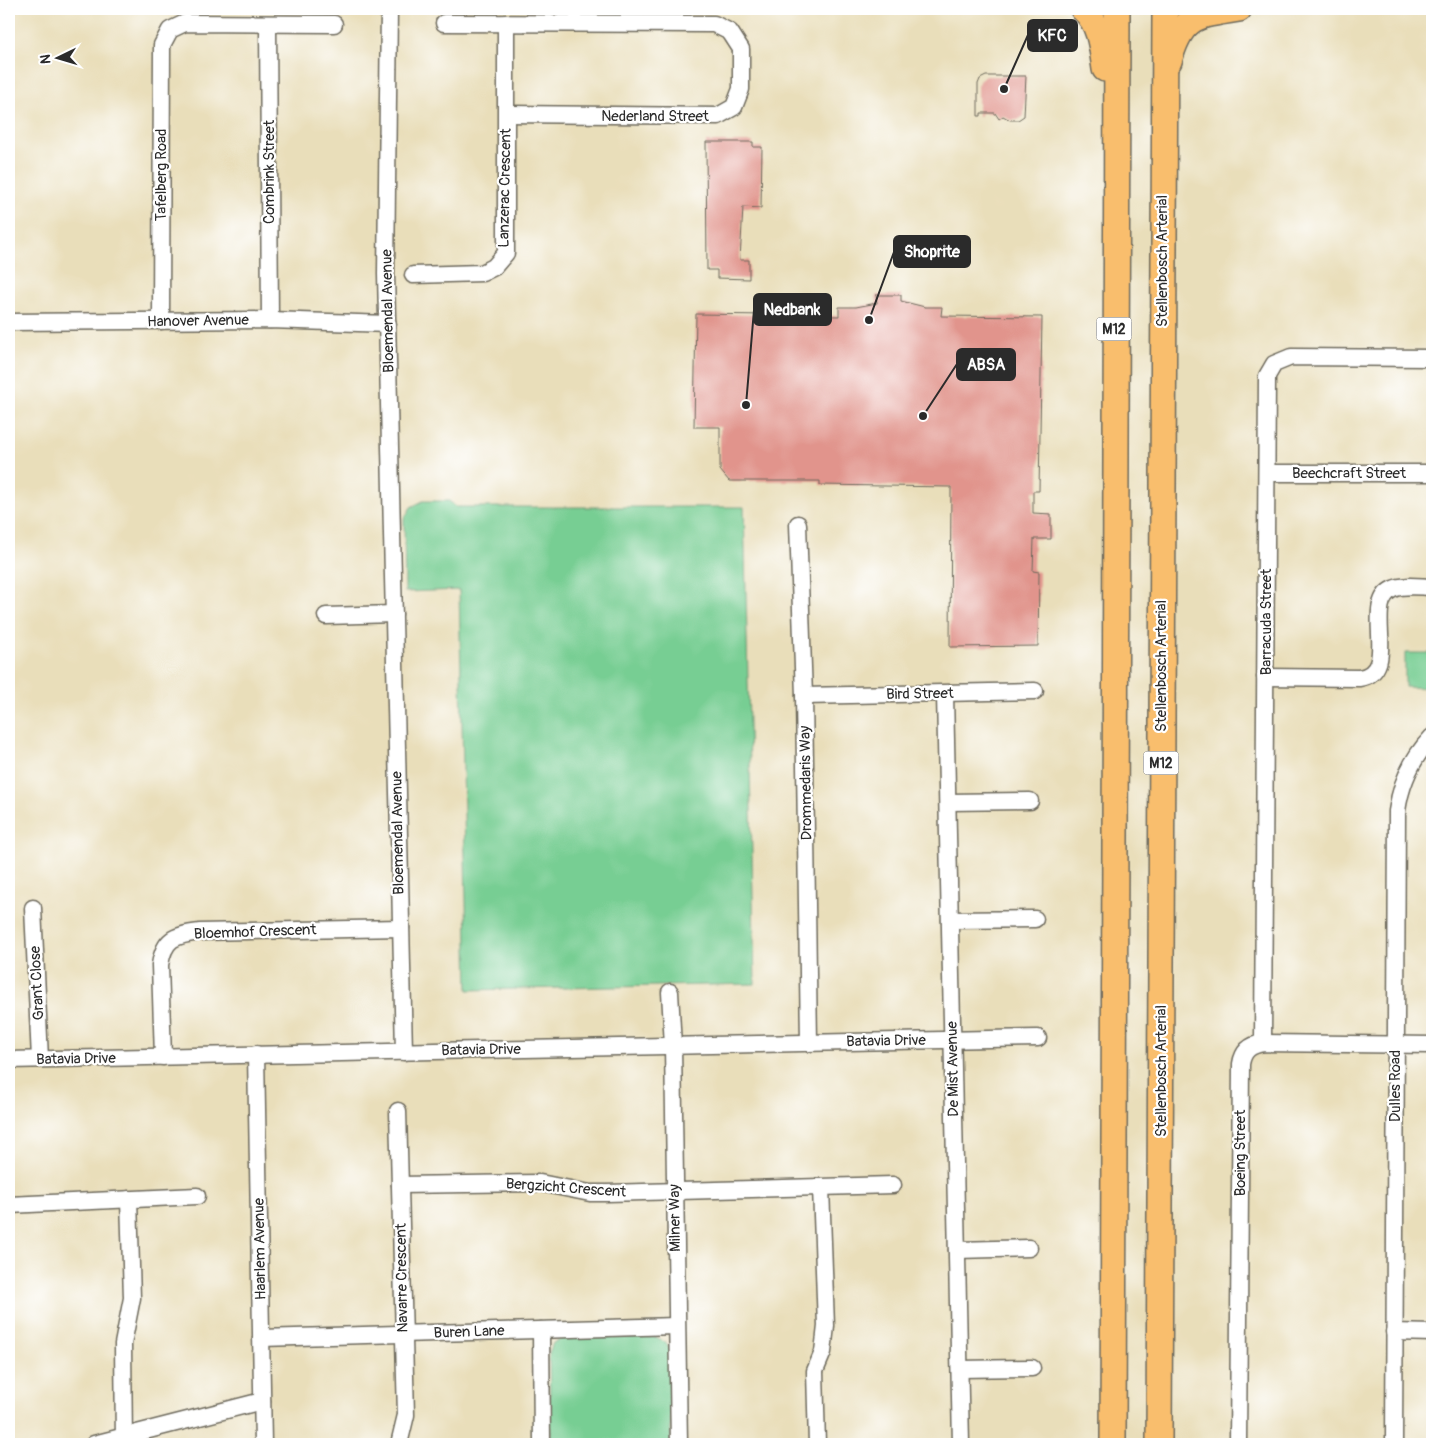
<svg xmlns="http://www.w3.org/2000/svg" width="1441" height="1453" viewBox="0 0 1441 1453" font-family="Pangolin,sans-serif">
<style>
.green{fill:#77ce93;stroke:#517c5f}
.building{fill:#e1948c}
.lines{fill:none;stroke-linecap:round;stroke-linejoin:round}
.street-casing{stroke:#6e6a5d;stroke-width:19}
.primary-casing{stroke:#6e6a5d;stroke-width:28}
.street{stroke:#fff;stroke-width:16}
.primary{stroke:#f9be6d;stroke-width:25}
.labels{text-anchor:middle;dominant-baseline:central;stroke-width:4.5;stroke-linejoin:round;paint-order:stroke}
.shield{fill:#fff;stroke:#6b6b6b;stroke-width:1}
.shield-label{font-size:14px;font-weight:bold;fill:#2b2b2b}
.street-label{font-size:15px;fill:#2b2b2b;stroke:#fff}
.leader{fill:none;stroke:#2b2b2b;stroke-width:2}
.callout-dot{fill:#2b2b2b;stroke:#fff;stroke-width:2}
.callout{fill:#2b2b2b;stroke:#2b2b2b;stroke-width:2}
.callout-label{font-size:16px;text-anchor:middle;font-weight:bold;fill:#fff}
</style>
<rect width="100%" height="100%" fill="#fff"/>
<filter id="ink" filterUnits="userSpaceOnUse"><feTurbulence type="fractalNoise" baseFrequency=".02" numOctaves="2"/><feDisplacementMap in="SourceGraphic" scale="10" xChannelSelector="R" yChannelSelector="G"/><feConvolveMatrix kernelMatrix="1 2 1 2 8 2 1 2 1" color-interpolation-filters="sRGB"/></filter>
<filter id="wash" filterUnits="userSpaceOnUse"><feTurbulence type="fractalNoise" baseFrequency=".0096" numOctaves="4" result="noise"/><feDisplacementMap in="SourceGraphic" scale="20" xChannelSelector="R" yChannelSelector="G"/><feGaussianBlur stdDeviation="1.12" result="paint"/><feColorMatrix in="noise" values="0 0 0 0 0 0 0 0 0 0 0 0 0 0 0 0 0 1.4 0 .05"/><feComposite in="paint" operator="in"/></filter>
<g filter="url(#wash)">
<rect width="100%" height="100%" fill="#e9deba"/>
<!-- green -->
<g class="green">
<path d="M423 501H449L456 507H744L755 984 468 990 459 590 405 592 404 519 411 507Z"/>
<path d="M1405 653H1432V688L1405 687Z"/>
<path d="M656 1337 666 1343 670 1350 671 1444H551L549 1353 553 1343 562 1338Z"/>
</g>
<g id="blocks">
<!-- building -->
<g class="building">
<path d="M986 76H1026L1024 116 1018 120H1010L1003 116 999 119 995 113H981V116H978V84L980 79Z"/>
<path d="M706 142H753V147H762L761 208 743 207 740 260H749V279L717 278V270H707Z"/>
<path d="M876 295H901V301L925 307H942L941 316 1042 317 1039 491H1033V513L1051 514V539H1034L1033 571 1039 572 1038 646 950 647 951 487 820 485V481H729L720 470V427H694L696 314 839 316V307H856L877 303Z"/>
</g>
</g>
</g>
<g filter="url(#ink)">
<use href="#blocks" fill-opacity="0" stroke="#6e6a5d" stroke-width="1"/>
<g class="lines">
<!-- street casing -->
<g class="street-casing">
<g id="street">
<path d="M389 9 386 274 404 1052"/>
<path d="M444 23 714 24 730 32 741 49V89L734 107 718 116 507 114"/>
<path d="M268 25 270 320"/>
<path d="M413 275 482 273 494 267 506 253V23"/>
<path d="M161 321 162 45 170 30 185 23 334 24"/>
<path d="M9 322 270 320 388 324"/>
<path d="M1267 473H1432"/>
<path d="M798 524 804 696 809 1043"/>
<path d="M326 616 394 614"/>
<path d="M1265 677 1359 678C1402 672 1361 603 1393 589 1404 584 1421 587 1432 587"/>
<path d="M945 694 961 1444"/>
<path d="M804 696 1035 691"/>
<path d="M948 802 1030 801"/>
<path d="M33 908 40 1059"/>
<path d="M950 920 1035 919"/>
<path d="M670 992 673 1046 679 1444"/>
<path d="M1263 1043 1267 376 1274 364 1291 357 1432 358"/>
<path d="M256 1054 263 1444"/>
<path d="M163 1057 160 965C164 939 174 935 200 932L401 928"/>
<path d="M9 1060 1038 1038"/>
<path d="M398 1111 406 1415 399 1444"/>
<path d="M400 1185 540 1183 590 1193H607L893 1185"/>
<path d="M9 1205 197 1196"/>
<path d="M957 1250 1029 1248"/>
<path d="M541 1330 542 1444"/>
<path d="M1394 1332 1432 1333"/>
<path d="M261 1338 676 1326"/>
<path d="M960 1369 1032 1368"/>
<path d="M94 1444 262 1401"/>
<path d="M124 1444 123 1344 132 1298 129 1199"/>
<path d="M817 1444 815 1371 823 1352 826 1326 821 1187"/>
<path d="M1238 1444 1241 1064C1243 1051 1250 1045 1263 1043L1432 1045"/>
<path d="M1394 1444 1397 811C1401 782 1412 758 1432 737"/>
</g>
</g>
<!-- primary casing -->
<g class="primary-casing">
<g id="primary">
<path d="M1083 9C1100 23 1102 48 1105 69"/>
<path d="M1169 61C1182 14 1197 16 1239 9"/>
<path d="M1113 1444C1117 966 1114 487 1117 9"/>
<path d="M1159 1444 1165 9"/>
</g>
</g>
<!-- street -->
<use href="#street" class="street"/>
<!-- primary -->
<use href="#primary" class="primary"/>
</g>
</g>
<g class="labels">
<!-- shield labels -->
<g class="shield">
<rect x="1096.5" y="317.5" width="35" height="23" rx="4"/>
<rect x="1143.5" y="751.5" width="35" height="23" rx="4"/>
</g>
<g class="shield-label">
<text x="1114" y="329">M12</text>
<text x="1161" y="763">M12</text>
</g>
<!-- street labels -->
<g class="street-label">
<text x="655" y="116">Nederland Street</text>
<text transform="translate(269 172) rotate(-90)">Combrink Street</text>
<text transform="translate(161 175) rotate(-90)">Tafelberg Road</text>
<text transform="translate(505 188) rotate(-89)">Lanzerac Crescent</text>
<text transform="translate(1162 261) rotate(-90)">Stellenbosch Arterial</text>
<text transform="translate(388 311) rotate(-91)">Bloemendal Avenue</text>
<text transform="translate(198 321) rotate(-1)">Hanover Avenue</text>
<text x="1349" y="473">Beechcraft Street</text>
<text transform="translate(1266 622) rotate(-90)">Barracuda Street</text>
<text transform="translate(1161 666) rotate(-90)">Stellenbosch Arterial</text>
<text transform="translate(920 694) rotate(-1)">Bird Street</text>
<text transform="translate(806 783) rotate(-91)">Drommedaris Way</text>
<text transform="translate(398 833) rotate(-91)">Bloemendal Avenue</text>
<text transform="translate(255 932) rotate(-2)">Bloemhof Crescent</text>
<text transform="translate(37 983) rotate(-93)">Grant Close</text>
<text transform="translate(886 1041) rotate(-1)">Batavia Drive</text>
<text transform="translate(481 1050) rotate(-1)">Batavia Drive</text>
<text transform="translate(76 1059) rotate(-1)">Batavia Drive</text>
<text transform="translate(953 1069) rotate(-91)">De Mist Avenue</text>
<text transform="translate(1161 1071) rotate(-90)">Stellenbosch Arterial</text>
<text transform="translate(1395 1086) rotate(-90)">Dulles Road</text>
<text transform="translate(1240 1153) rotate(-90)">Boeing Street</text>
<text transform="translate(566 1188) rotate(4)">Bergzicht Crescent</text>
<text transform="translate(675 1218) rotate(-91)">Milner Way</text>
<text transform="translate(260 1249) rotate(-91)">Haarlem Avenue</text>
<text transform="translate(402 1278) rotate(-91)">Navarre Crescent</text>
<text transform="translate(469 1332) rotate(-2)">Buren Lane</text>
</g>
</g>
<!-- callouts -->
<path class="leader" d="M1004 89L1028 35M869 320L894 252M746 405L754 310M923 416L957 364"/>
<g class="callout-dot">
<circle cx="1004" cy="89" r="5"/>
<circle cx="869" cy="320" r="5"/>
<circle cx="746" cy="405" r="5"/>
<circle cx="923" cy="416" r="5"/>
</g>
<g class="callout">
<rect x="1028" y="20" width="49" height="31" rx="5"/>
<rect x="894" y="236" width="76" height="31" rx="5"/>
<rect x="754" y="294" width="77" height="31" rx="5"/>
<rect x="957" y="349" width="58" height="31" rx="5"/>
</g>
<g class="callout-label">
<text x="1052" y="41">KFC</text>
<text x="932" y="257">Shoprite</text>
<text x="792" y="315">Nedbank</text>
<text x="986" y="370">ABSA</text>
</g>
<!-- margin -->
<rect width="1441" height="1453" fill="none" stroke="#fff" stroke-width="30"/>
<!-- north arrow -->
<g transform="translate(58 58) rotate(265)" stroke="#ffffff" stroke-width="4" paint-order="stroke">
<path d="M0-4L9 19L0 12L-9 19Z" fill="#2b2b2b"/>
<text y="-8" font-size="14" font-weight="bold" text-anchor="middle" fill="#2b2b2b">N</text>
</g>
</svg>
